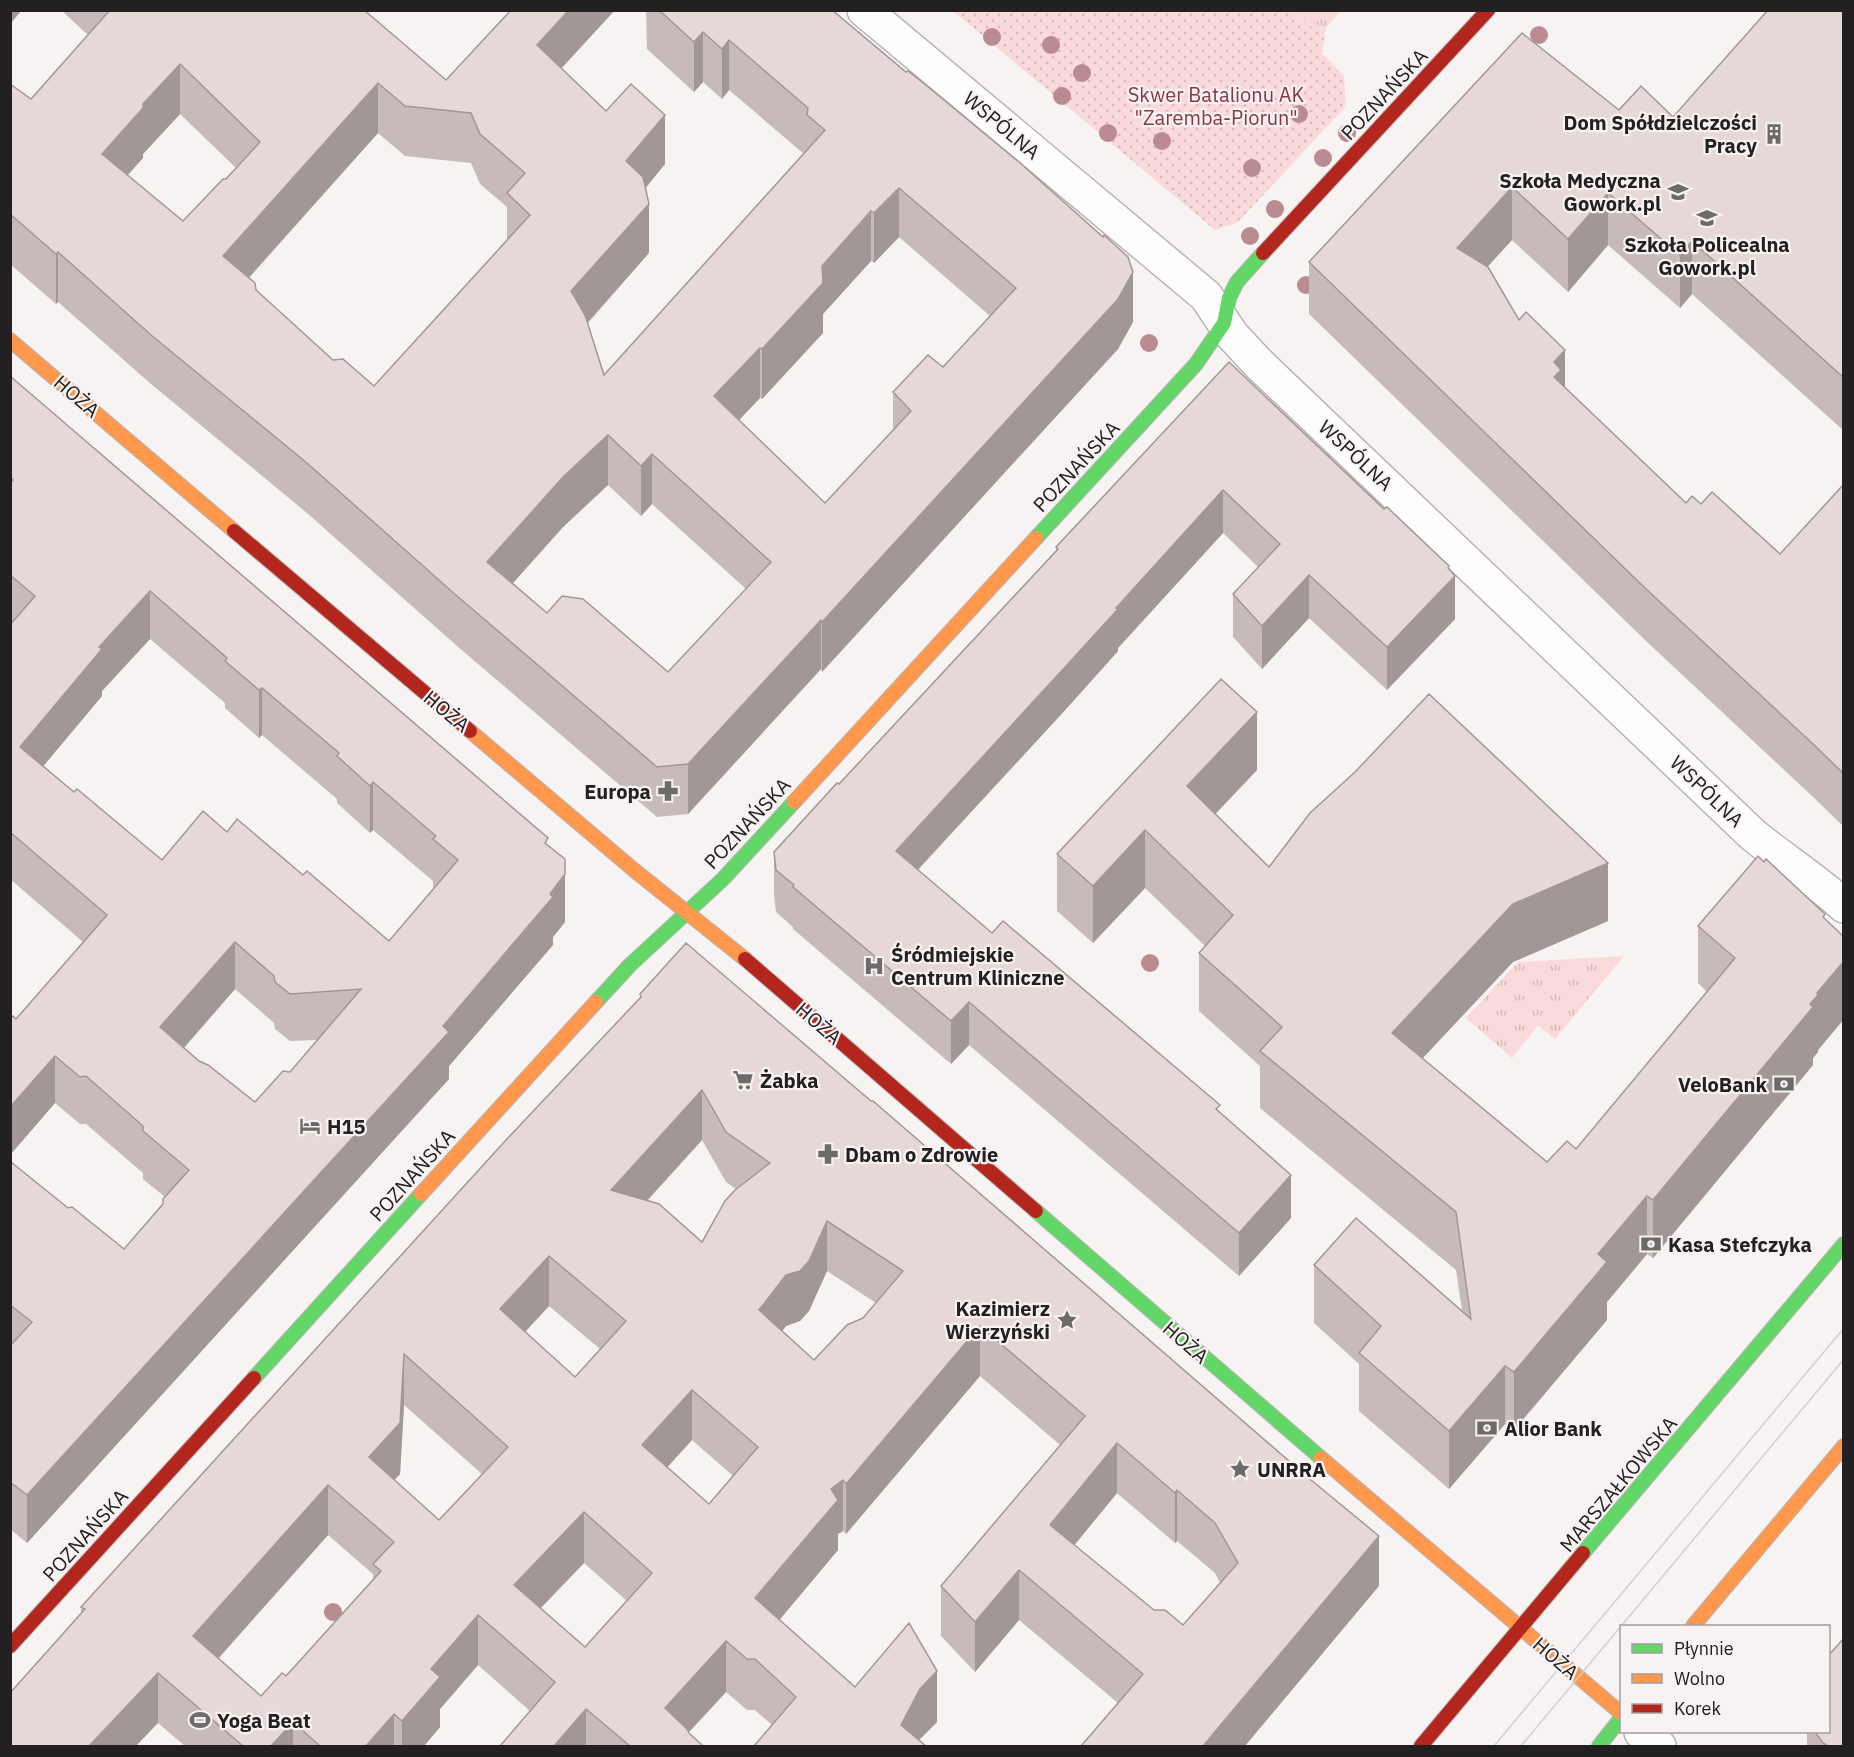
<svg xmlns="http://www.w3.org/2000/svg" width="1854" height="1757" viewBox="0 0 1854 1757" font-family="'IBM Plex Sans',sans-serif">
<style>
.grass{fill:url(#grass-tufts)}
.park{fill:url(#park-dots)}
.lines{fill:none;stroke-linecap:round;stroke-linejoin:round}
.street-casing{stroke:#b7b4b4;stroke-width:36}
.fast-casing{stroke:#b7b4b4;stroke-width:16}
.slow-casing{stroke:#b7b4b4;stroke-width:16}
.jam-casing{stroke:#b7b4b4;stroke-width:16}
.street{stroke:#fefdfd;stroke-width:33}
.fast{stroke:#63d668;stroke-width:14}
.slow{stroke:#ff974d;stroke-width:14}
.jam{stroke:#b3261e;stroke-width:14}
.tram{stroke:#d1d0d0;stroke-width:1.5}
.tree{fill:#ba8b90}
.wall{fill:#c7baba;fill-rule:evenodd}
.shaded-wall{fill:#a29797}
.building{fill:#e7d8d8;stroke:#a29797;stroke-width:1.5;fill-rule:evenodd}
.labels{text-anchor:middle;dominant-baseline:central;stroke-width:4.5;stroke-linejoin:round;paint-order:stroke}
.park-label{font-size:20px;fill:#88363f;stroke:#f8f2f2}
.street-label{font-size:20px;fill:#222020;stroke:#f8f2f2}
.poi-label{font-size:20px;font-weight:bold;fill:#222020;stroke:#f8f2f2;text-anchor:start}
</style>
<defs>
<pattern id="grass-tufts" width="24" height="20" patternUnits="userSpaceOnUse" patternTransform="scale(1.5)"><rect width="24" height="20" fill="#f9d9da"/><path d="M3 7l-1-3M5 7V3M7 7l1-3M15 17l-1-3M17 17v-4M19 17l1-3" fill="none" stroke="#d5babb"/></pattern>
<pattern id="park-dots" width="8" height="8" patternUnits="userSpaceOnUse" patternTransform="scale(1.5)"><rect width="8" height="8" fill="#f9d9da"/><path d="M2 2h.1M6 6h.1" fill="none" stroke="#d5babb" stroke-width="1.8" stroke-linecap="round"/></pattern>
</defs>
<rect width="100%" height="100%" fill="#f7f3f3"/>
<!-- grass -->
<g class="grass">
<path d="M1292 11H1341L1326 28 1314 29Z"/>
<path d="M1624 956 1555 1039 1538 1025 1512 1058 1466 1018 1518 962Z"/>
</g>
<!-- park -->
<path class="park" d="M953 11H1292L1314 29 1326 28 1322 53 1344 76 1346 106 1238 222 1215 230Z"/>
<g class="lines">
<!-- street casing -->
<g class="street-casing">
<g id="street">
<path d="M864 10 1206 296 1232 335 1258 363 1752 834C1782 859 1815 879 1844 906"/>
<path d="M1641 1732 1659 1746"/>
</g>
</g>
<!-- fast casing -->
<g class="fast-casing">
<g id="fast">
<path d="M1036 538 1196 364 1224 323 1229 298 1237 282 1263 253"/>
<path d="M596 1002 630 965 723 879 794 802"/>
<path d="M1036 1211 1321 1458"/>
<path d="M254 1378 421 1194"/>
<path d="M1583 1553 1844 1244"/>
<path d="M1599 1746 1622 1717"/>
</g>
</g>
<!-- slow casing -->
<g class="slow-casing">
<g id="slow">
<path d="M10 340 234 531"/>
<path d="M470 731 634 870 745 959"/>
<path d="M794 802 1036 538"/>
<path d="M421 1194 596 1002"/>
<path d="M1321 1458 1622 1714"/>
<path d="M1693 1626 1844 1446"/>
</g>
</g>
<!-- jam casing -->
<g class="jam-casing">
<g id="jam">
<path d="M1263 253 1488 10"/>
<path d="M234 531 470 731"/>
<path d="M745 959 1036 1211"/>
<path d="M10 1646 254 1378"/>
<path d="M1421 1746 1583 1553"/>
</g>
</g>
<!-- street -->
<use href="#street" class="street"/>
<!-- fast -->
<use href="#fast" class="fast"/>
<!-- slow -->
<use href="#slow" class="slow"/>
<!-- jam -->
<use href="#jam" class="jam"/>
<!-- tram -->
<g class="tram">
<path d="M1494 1746 1844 1328"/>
<path d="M1521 1746 1844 1359"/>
</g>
</g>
<!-- trees -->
<g class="tree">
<circle cx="1539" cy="35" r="9"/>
<circle cx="992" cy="37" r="9"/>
<circle cx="1051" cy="45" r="9"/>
<circle cx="1082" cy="73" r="9"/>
<circle cx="1062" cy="96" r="9"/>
<circle cx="1299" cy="114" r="9"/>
<circle cx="1108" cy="133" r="9"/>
<circle cx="1347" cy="133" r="9"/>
<circle cx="1162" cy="141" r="9"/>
<circle cx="1323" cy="158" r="9"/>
<circle cx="1252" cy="168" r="9"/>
<circle cx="1275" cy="209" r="9"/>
<circle cx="1250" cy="236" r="9"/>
<circle cx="1306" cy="285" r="9"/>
<circle cx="1149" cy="343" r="9"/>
<circle cx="1150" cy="963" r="9"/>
<circle cx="333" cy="1612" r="9"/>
</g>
<!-- wall -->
<g class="wall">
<path d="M61 10H364L446 80 511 10H615L561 68 606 111 665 164 646 188 649 253 588 323 604 375 804 154 729 90 722 99 703 82 694 92 647 49 646 10H832L1133 322 1118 349 822 672 821 669 688 814 657 817 457 646 307 513 151 384 58 302 56 304 10 264V84L31 99 88 35ZM180 114 236 168 183 221 127 175 143 158V154ZM378 133 405 156 471 163 480 184 507 207V240L374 386 333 360 256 290 249 278ZM899 237 990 316 943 367 893 392V430L825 503 739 420 760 398 762 399 823 333V314L871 261 874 263ZM608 485 641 516 652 504 746 589 668 672 547 613 513 583 563 527Z"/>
<path d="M1844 10V431L1692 294 1680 308 1608 245 1568 292 1512 240 1488 266 1519 320 1565 387 1686 503 1701 504 1780 554 1844 484V827L1812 796 1645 640 1309 314V262L1619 110 1673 117Z"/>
<path d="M1229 362 1449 569 1455 619 1387 690 1309 618 1262 669 1233 637V594L1258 567 1223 533 1118 648V651L1067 708 918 870 992 933 1220 1112 1291 1218 1239 1276 969 1045 951 1064 793 929V927L776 912 774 894V852L839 784 1056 551V547Z"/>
<path d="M10 376 548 846 565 922 553 937V945L449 1066V1079L27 1543 10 1529V1161L11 1162 68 1208 124 1249 163 1205 165 1197 143 1179V1173L86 1124H80L55 1103 10 1155V1019H16L83 942 10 879V625L12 624 10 622ZM150 639 225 703V708L259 738 262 735 337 799V803L370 833 373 830 433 881V887L435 888 389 941 303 875 162 860 74 792 43 766 102 696V691ZM235 989 274 1023 275 1029 290 1041 318 1040 290 1072 255 1102 199 1061 184 1048Z"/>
<path d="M1257 770 1215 814 1269 867 1608 921 1513 962 1422 1058 1547 1162 1576 1149 1707 992 1698 983V926L1825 919 1844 937V1019L1818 1050V1052L1813 1058V1065L1653 1258 1647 1254 1607 1302V1320L1514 1430 1505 1424 1449 1489 1359 1411V1364L1314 1323V1265L1462 1311 1456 1270 1260 1108V1066L1199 1011V953L1205 946 1145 888 1093 943 1057 911V854Z"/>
<path d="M640 994 1379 1586 1118 1703 1019 1620 975 1672 941 1636V1586L1060 1445 980 1376 846 1534 843 1531 838 1534V1550L779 1620 855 1687 937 1722 920 1739 772 1725 755 1710H747L726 1692 688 1733 703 1746H500L530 1711 478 1665 440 1709V1727L424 1746H185L158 1723 81 1613V1607L640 998ZM702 1140 726 1182 736 1189 702 1242 648 1200ZM827 1271 876 1303 863 1318 814 1360 782 1331 786 1326 800 1321 809 1311ZM549 1306 600 1349 575 1377 525 1332ZM404 1405 482 1474 439 1520 394 1480 400 1474ZM692 1440 733 1476 709 1504 667 1467ZM1117 1493 1175 1543 1177 1541 1215 1573 1220 1583 1183 1625 1154 1610 1074 1545ZM328 1535 373 1574V1579L286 1676 261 1696 218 1658ZM584 1563 627 1601 585 1647 540 1608Z"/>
<path d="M1807 1731H1828L1844 1746H1807Z"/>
</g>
<!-- shaded-wall -->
<g class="shaded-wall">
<path d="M10 10H22L10 24Z"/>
<path d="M569 10H615L537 95V45Z"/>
<path d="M703 32V82L694 92V42Z"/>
<path d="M729 40V90L722 99V49Z"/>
<path d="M180 64V114L143 154V158L102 204V154L143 104Z"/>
<path d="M378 83V133L223 306V256Z"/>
<path d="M665 115V164L626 211V161Z"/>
<path d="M1512 187V240L1457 300V248Z"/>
<path d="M899 188V237L874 263V213Z"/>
<path d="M1608 193V245L1568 292V239Z"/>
<path d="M649 204V253L571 341V291Z"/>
<path d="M871 211V261L823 314V333L762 399V349L822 266Z"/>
<path d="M1692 241V294L1680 308V255Z"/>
<path d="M58 252V302L56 304V254Z"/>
<path d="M1133 272V322L1118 349 822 672V622Z"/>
<path d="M760 348V398L714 446V396Z"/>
<path d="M1565 350V403L1554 429V362Z"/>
<path d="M608 435V485L563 527 487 612V562L563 477Z"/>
<path d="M652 454V504L641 516V466Z"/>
<path d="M1223 490V533L1118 648V651L1067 708 896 893V851Z"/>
<path d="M1449 566V582L1455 576V619L1387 690V647Z"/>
<path d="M1309 575V618L1262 669V626Z"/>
<path d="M150 591V639L102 691V696L20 794V747L99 647Z"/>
<path d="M821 620V669L688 814V764Z"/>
<path d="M262 688V735L259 738V690Z"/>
<path d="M1257 712V770L1187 844V786Z"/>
<path d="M373 782V830L370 833V786Z"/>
<path d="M1145 830V888L1093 943V886Z"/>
<path d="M1608 863V921L1513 962 1392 1091V1033L1513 904Z"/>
<path d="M565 874V922L553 937V945L449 1066V1079L27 1543V1495L443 1026Z"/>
<path d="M235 942V989L160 1075V1027Z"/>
<path d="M1844 961V1019L1818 1050V1052L1813 1058V1065L1653 1258V1200L1817 993Z"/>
<path d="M969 1002V1045L951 1064V1021Z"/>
<path d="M55 1056V1103L10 1155V1107Z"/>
<path d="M702 1090V1140L611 1240V1190Z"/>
<path d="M1291 1175V1218L1239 1276V1233Z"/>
<path d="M1647 1196V1254L1607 1302V1320L1514 1430V1372L1598 1254Z"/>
<path d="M827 1221V1271L809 1311 800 1321 786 1326 759 1360V1310L786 1275Z"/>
<path d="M549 1256V1306L500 1359V1309Z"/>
<path d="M980 1326V1376L846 1534V1484Z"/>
<path d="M404 1354V1405L400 1474 369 1508V1457Z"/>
<path d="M1505 1366V1424L1449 1489V1431Z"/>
<path d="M692 1390V1440L642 1495V1445Z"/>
<path d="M1117 1443V1493L1050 1575V1525Z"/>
<path d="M843 1480V1531L838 1534V1550L755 1649V1598L831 1489Z"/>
<path d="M328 1485V1535L193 1687V1636Z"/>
<path d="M1177 1490V1541L1175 1543V1493Z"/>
<path d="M584 1512V1563L514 1636V1585Z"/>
<path d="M1379 1536V1586L1245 1746H1203Z"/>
<path d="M1019 1570V1620L975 1672V1622Z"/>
<path d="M478 1615V1665L440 1709V1727L424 1746H402V1721L431 1669Z"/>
<path d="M726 1641V1692L676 1746 665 1708Z"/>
<path d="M937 1671V1722L920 1739 916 1746 901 1725 920 1689Z"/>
<path d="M158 1673V1723L136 1746H89Z"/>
<path d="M586 1709V1746H554Z"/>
<path d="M394 1714V1746H366Z"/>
<path d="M293 1722V1746H271Z"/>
</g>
<!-- building -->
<g class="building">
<path d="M110 10H364L446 80 511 10H569L537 45 606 111 631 84 665 115 626 161 643 177 649 204 571 291 585 315 604 375 825 130 807 115 808 108 729 40 722 49 703 32 694 42 659 10H832L906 72 908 71 927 86 1019 162 1103 237 1104 235 1128 257 1133 272 1118 299 1108 310 822 622 821 620 688 764 657 767 457 596 307 463 151 335 58 252 56 254 10 214V84L31 99ZM180 64 260 142 226 179H223L183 221 102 154 143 108V104ZM378 83 405 106 471 113 480 134 525 173 507 193 530 215 374 386 343 359 333 360 256 290 255 283 223 256ZM899 188 1016 288 943 367 928 355 893 392 911 411 825 503 714 396 760 348 762 349 823 283 822 266 871 211 874 213ZM608 435 641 466 652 454 771 562 668 672 583 599 562 596 547 613 487 562 563 477Z"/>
<path d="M1768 10H1844V378L1692 241 1680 255 1608 193 1568 239 1512 187 1457 248 1488 267 1519 320 1526 312 1565 350 1554 362 1561 370 1554 377 1686 503 1692 496 1701 504 1712 492 1780 554 1844 484V774L1812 743 1645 588 1309 262 1522 33 1619 110 1641 86 1673 117Z"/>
<path d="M1229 362 1384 509 1387 507 1449 566 1448 568 1455 576 1387 647 1309 575 1262 626 1233 594 1280 544 1223 490 1116 608 1118 609 1067 665 896 851 992 933 1003 921 1220 1105 1216 1109 1291 1175 1239 1233 969 1002 951 1021 793 887 794 885 776 870 774 852 837 783 839 784 1058 549 1056 547Z"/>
<path d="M10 376 548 838 545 843 565 859V874L550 894 553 897 443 1026 449 1032 27 1495 10 1482V1346L32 1322 10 1305V1161L11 1162 68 1208 72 1207 124 1249 163 1204V1199L189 1170 143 1131V1126L86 1076 80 1077 55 1056 10 1107V1019L13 1016 16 1019 107 915 10 832V625L35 596 10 575V483L13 480 10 477ZM150 591 227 658 225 661 259 690 262 688 339 753 337 756 370 786 373 782 436 836 433 839 458 860 389 941 307 871 303 875 237 819 227 832 203 811 162 860 77 789 74 792 20 747 102 649 99 647ZM235 942 274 976 275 982 290 994 361 989 290 1072 283 1071 255 1102 208 1065 199 1061 160 1027Z"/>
<path d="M1221 679 1257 712 1187 786 1269 867 1310 813 1355 772 1429 694 1608 863 1513 904 1392 1033 1547 1162 1567 1141 1576 1149 1735 958 1698 926 1758 856 1764 862 1766 859 1825 914 1823 917 1844 937V961L1817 993 1818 995 1810 1004 1813 1007 1653 1200 1647 1196 1598 1254 1607 1262 1514 1372 1505 1366 1449 1431 1359 1353 1381 1326 1314 1265 1356 1218 1471 1319 1456 1212 1260 1051 1282 1027 1199 953 1233 915 1145 830 1093 886 1057 854Z"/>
<path d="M686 943 871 1101H873L1311 1480 1379 1536 1203 1746H1081L1143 1674 1019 1570 975 1622 941 1586 1085 1416 980 1326 846 1484 843 1480 831 1489 838 1500 755 1598 855 1687 909 1623 937 1671 920 1689 901 1725 926 1746H754L796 1697 755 1659H747L726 1641 665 1708 687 1729 689 1733 703 1746H630L586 1709 554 1746H500L555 1682 478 1615 431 1669 440 1677 402 1721 394 1714 366 1746H320L293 1722 271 1746H243L158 1673 89 1746H10V1693L85 1609 81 1607 506 1140 641 997 640 994ZM702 1090 726 1132 770 1163 735 1190 725 1201 702 1242 659 1204 611 1190ZM827 1221 903 1271 863 1318 847 1325 814 1360 759 1310 786 1275 800 1271 809 1261ZM549 1256 626 1321 575 1377 500 1309ZM404 1354 508 1447 439 1520 369 1457 400 1423ZM692 1390 758 1447 709 1504 642 1445ZM1117 1443 1175 1493 1177 1490 1215 1523 1238 1563 1183 1625 1165 1610H1154L1050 1525ZM328 1485 394 1542 373 1564 381 1571 286 1676 282 1673 261 1696 193 1636ZM584 1512 652 1573 585 1647 514 1585Z"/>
<path d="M1844 1638V1746H1828L1823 1743 1814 1731H1828V1656Z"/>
</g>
<!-- icons -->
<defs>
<g id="building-bare" transform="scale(1.62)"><path d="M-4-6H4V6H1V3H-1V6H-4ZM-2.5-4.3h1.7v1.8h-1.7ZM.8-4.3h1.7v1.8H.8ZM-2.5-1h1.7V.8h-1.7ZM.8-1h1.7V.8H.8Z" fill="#6d6a6a" stroke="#f8f2f2" stroke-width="2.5" paint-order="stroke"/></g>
<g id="university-bare" transform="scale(1.62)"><path d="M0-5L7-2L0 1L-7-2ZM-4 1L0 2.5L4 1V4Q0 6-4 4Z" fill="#6d6a6a" stroke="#f8f2f2" stroke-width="2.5" paint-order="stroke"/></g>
<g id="pharmacy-bare" transform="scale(1.62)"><path d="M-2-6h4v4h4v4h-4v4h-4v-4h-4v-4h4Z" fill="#6d6a6a" stroke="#f8f2f2" stroke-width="2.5" paint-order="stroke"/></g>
<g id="hospital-bare" transform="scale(1.62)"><path d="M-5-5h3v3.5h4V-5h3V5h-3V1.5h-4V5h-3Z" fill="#6d6a6a" stroke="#f8f2f2" stroke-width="2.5" paint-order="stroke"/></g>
<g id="supermarket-bare" transform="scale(1.62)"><path d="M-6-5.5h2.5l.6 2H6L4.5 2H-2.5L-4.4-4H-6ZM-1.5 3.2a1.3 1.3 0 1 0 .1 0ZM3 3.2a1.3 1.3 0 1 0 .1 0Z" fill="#6d6a6a" stroke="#f8f2f2" stroke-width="2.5" paint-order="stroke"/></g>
<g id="bank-bare" transform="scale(1.62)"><path d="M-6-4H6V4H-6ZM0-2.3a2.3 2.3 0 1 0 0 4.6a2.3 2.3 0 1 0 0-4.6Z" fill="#6d6a6a" stroke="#f8f2f2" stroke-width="2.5" paint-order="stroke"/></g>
<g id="hotel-bare" transform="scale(1.62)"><path d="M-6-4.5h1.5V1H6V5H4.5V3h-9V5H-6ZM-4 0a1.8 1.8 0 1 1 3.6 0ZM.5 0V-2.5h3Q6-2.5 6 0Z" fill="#6d6a6a" stroke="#f8f2f2" stroke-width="2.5" paint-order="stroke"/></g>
<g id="sight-bare" transform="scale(1.62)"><path d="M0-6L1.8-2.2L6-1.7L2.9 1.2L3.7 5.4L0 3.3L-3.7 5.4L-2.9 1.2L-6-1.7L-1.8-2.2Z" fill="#6d6a6a" stroke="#f8f2f2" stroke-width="2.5" paint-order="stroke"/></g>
<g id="stadium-bare" transform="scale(1.62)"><path d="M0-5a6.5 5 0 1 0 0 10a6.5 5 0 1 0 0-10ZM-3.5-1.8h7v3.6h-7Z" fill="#6d6a6a" stroke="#f8f2f2" stroke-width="2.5" paint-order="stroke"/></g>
</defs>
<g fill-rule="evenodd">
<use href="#building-bare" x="1774" y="134"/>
<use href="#university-bare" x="1678" y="192"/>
<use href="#university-bare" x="1707" y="218"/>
<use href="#pharmacy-bare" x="668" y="791"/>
<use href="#hospital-bare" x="874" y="966"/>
<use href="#supermarket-bare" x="743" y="1080"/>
<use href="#bank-bare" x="1784" y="1084"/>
<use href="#hotel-bare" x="310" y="1126"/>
<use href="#pharmacy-bare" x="828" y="1154"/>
<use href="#bank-bare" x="1651" y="1244"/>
<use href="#sight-bare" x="1067" y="1320"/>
<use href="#bank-bare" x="1487" y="1428"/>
<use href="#sight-bare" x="1240" y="1469"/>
<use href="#stadium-bare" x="200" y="1720"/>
</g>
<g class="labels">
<!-- park labels -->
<g class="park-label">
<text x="1216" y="94">Skwer Batalionu AK<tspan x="1216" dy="23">"Zaremba-Piorun"</tspan></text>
</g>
<!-- street labels -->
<g class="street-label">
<text transform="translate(1384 94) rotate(-47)">POZNAŃSKA</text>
<text transform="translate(1002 125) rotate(40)">WSPÓLNA</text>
<text transform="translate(77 396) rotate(41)">HOŻA</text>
<text transform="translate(1356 455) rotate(43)">WSPÓLNA</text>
<text transform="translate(1076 466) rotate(-47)">POZNAŃSKA</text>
<text transform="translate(447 711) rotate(40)">HOŻA</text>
<text transform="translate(1707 791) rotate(44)">WSPÓLNA</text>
<text transform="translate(747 823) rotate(-47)">POZNAŃSKA</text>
<text transform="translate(819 1023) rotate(41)">HOŻA</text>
<text transform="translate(412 1175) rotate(-48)">POZNAŃSKA</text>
<text transform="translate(1186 1342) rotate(41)">HOŻA</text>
<text transform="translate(1618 1484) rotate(-50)">MARSZAŁKOWSKA</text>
<text transform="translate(85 1535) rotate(-48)">POZNAŃSKA</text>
<text transform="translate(1556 1658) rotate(41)">HOŻA</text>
</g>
<!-- poi labels -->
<g class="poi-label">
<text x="1757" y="122" text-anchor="end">Dom Spółdzielczości<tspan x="1757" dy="23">Pracy</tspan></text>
<text x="1661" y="180" text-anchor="end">Szkoła Medyczna<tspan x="1661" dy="23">Gowork.pl</tspan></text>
<text x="1707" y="244" text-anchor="middle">Szkoła Policealna<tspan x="1707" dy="23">Gowork.pl</tspan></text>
<text x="651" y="791" text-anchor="end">Europa</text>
<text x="891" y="954">Śródmiejskie<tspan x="891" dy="23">Centrum Kliniczne</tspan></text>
<text x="760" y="1080">Żabka</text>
<text x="1767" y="1084" text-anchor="end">VeloBank</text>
<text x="327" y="1126">H15</text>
<text x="845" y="1154">Dbam o Zdrowie</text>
<text x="1668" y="1244">Kasa Stefczyka</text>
<text x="1050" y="1308" text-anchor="end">Kazimierz<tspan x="1050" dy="23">Wierzyński</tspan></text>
<text x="1504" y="1428">Alior Bank</text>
<text x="1257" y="1469">UNRRA</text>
<text x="217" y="1720">Yoga Beat</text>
</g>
</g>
<!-- border -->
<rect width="1854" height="1757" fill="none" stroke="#222020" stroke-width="24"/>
<!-- legend -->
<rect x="1620" y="1625" width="210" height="108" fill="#f8f2f2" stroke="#a29e9e" stroke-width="1.5"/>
<rect x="1632" y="1644" width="30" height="9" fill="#63d668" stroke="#a29e9e" stroke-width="1.5"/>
<text x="1674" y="1655" font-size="18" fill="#222020">Płynnie</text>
<rect x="1632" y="1674" width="30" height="9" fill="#ff974d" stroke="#a29e9e" stroke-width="1.5"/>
<text x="1674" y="1685" font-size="18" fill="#222020">Wolno</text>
<rect x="1632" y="1704" width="30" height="9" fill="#b3261e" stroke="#a29e9e" stroke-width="1.5"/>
<text x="1674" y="1715" font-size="18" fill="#222020">Korek</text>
</svg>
